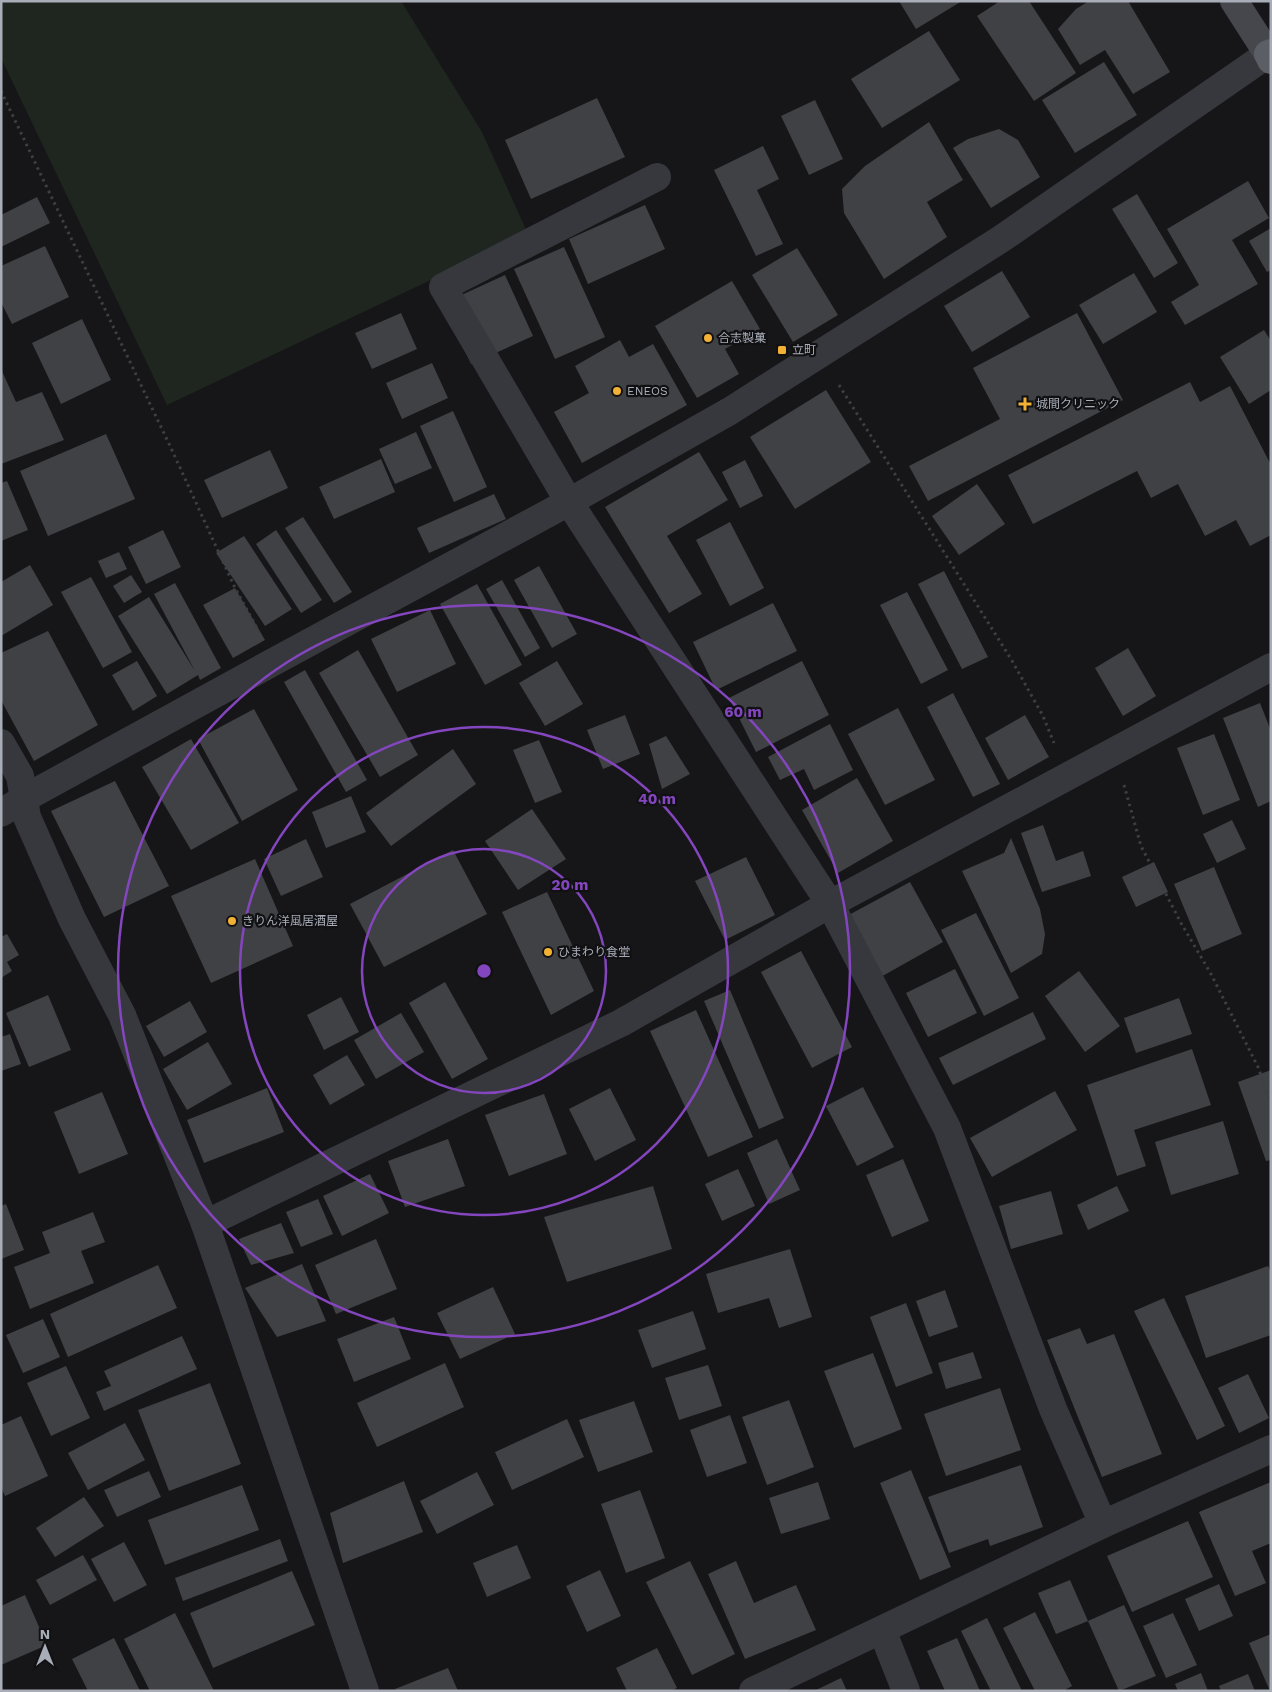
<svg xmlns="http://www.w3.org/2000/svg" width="1272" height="1692" viewBox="0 0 1272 1692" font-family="'Work Sans','Noto Sans JP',sans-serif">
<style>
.green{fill:#1e261f}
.building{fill:#404145}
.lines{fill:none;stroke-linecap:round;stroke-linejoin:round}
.path{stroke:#3d3f44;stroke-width:3;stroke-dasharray:2.5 4;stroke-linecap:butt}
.minor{stroke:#37383d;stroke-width:28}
.tertiary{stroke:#37383d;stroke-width:28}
.secondary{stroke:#45474d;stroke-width:28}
.trunk{stroke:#5b5e65;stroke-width:28}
.ring{fill:none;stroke:#8446be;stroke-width:2.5}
.poi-dot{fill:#f2b134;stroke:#111113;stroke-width:2}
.labels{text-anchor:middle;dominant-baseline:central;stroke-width:4.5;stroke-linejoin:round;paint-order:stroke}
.poi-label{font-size:12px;fill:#a8adb8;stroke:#111113;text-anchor:start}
.centre{fill:#8446be;stroke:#111113;stroke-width:2.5}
.ring-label{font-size:15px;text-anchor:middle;font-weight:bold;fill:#8446be;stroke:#111113;stroke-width:4.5;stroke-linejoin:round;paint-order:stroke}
</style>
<rect width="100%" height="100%" fill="#161618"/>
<!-- green -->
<path class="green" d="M1 1H401L482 132 528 234 167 405 1 58Z"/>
<!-- building -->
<g class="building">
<path d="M899 1H962L916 29Z"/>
<path d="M1000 1H1029L1076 73 1034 101 977 16Z"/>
<path d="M1089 1H1128L1170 72 1133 94 1105 50 1080 65 1058 29 1076 9Z"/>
<path d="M929 31 960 80 882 128 851 79Z"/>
<path d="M1104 62 1137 115 1075 153 1042 100Z"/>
<path d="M597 98 625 157 531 199 505 140Z"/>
<path d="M815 100 843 159 809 175 781 116Z"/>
<path d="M929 122 963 180 927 202 947 237 884 279 844 213 842 189 865 166Z"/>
<path d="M999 129 1018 140 1040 177 991 208 953 148 968 139Z"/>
<path d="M763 146 779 179 757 190 783 244 756 256 714 170Z"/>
<path d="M1248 181 1269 218 1232 240 1258 284 1185 325 1171 302 1199 285 1167 229Z"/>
<path d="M1137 194 1178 263 1154 278 1112 209Z"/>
<path d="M37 197 50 223 1 247V215Z"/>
<path d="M645 205 665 249 588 284 569 239Z"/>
<path d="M1271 228V270L1267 272 1249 241Z"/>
<path d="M45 246 69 297 12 324 1 302V266Z"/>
<path d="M564 247 605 337 555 359 514 269Z"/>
<path d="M797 248 838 315 793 342 752 275Z"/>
<path d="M1002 271 1030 317 972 352 944 306Z"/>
<path d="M1134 273 1157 312 1103 344 1079 305Z"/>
<path d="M505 275 533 336 471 364 444 303Z"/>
<path d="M732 281 760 329 725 349 739 374 697 398 655 326Z"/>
<path d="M401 313 417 349 372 369 355 333Z"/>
<path d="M1077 313 1123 400 928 501 909 466 1000 419 973 368Z"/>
<path d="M82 319 111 380 61 404 32 343Z"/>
<path d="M1264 330 1271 341V390L1249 404 1220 357Z"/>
<path d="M620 340 629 357 653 344 687 405 582 463 554 412 589 393 575 366Z"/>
<path d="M432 363 448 398 402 419 386 383Z"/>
<path d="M1 369 16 402 42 392 64 440 1 464Z"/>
<path d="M1190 382 1200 402 1230 386 1271 465V535L1250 546 1236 520 1205 536 1178 484 1151 498 1137 471 1033 524 1008 475Z"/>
<path d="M826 390 871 462 795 509 750 437Z"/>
<path d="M453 411 487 487 454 502 420 426Z"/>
<path d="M416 432 432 468 395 484 379 449Z"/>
<path d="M106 434 135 499 48 536 20 471Z"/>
<path d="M270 450 288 488 222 518 204 480Z"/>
<path d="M699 452 728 500 667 536 702 594 669 613 605 507Z"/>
<path d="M381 459 395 492 334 519 319 487Z"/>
<path d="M745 460 763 496 740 508 722 472Z"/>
<path d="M7 481 28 530 1 541V483Z"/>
<path d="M977 484 1005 524 959 555 932 516Z"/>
<path d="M494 494 506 519 429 553 417 528Z"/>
<path d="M303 517 352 592 334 603 285 528Z"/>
<path d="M730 522 764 588 730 606 696 540Z"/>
<path d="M163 530 181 567 146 584 128 547Z"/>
<path d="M276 530 322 600 301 613 256 544Z"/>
<path d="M244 536 292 609 265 626 216 553Z"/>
<path d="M119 552 127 569 106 578 98 561Z"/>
<path d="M30 565 53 605 1 636V582Z"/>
<path d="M539 566 577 634 552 648 514 580Z"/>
<path d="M944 571 988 657 962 669 918 584Z"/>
<path d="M131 575 142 592 124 603 113 586Z"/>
<path d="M91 577 132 652 103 668 61 592Z"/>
<path d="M502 580 540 648 525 657 486 589Z"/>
<path d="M175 583 221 668 200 680 198 675 167 694 118 616 149 597 195 671 154 594Z"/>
<path d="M477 584 522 665 485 685 440 604Z"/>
<path d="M235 588 265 640 233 658 203 605Z"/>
<path d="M907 592 948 670 921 684 880 605Z"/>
<path d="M773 603 797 651 716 690 693 642Z"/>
<path d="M430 610 456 664 397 692 371 639Z"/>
<path d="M48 631 98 725 34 761 1 700V653Z"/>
<path d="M1128 648 1156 696 1123 716 1095 668Z"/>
<path d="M358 650 418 755 380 777 319 673Z"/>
<path d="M137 661 157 696 133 711 112 675Z"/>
<path d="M557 661 583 704 545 726 519 683Z"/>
<path d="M802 661 829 715 756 752 729 698Z"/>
<path d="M305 670 367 780 346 792 284 682Z"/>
<path d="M953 693 1000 784 973 797 927 707Z"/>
<path d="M1260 703 1271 731V801L1258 807 1223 718Z"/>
<path d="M898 708 935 780 885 805 848 734Z"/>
<path d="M254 709 298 790 242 821 198 739Z"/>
<path d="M625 715 640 754 603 769 587 730Z"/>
<path d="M1025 715 1049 757 1008 780 985 738Z"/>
<path d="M830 724 853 770 814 790 804 769 780 780 768 757Z"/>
<path d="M1214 734 1240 800 1203 815 1177 748Z"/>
<path d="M666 736 690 774 662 789 649 744Z"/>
<path d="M191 739 239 823 191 850 142 767Z"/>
<path d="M539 740 562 792 535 803 513 750Z"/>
<path d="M453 749 476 784 391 846 366 813Z"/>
<path d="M857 778 893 841 838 873 802 810Z"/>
<path d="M115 781 169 886 104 917 51 811Z"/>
<path d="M351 796 366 832 326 848 312 812Z"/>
<path d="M532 809 566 859 518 890 485 841Z"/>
<path d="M1232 820 1246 849 1217 863 1203 834Z"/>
<path d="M1043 825 1056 861 1083 851 1091 876 1042 892 1021 833Z"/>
<path d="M1011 838 1040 909 1045 934 1042 954 1011 973 962 871 1004 853Z"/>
<path d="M306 839 323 877 281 896 264 859Z"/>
<path d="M453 850 487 914 384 967 350 904Z"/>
<path d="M746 857 775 915 725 940 695 881Z"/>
<path d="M255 859 293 946 211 983 171 896Z"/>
<path d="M1154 862 1168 892 1136 907 1122 877Z"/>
<path d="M1214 867 1242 934 1202 951 1174 884Z"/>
<path d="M910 882 943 942 879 978 845 917Z"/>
<path d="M547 892 594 991 551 1015 502 912Z"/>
<path d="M976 913 1019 998 984 1016 941 930Z"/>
<path d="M7 934 19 955 7 962 12 971 1 978V937Z"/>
<path d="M801 951 852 1047 812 1068 761 972Z"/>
<path d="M955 969 977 1013 928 1037 906 993Z"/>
<path d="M1079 971 1120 1026 1085 1052 1045 996Z"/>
<path d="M445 982 488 1059 452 1079 409 1003Z"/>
<path d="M730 990 784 1118 759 1129 704 1001Z"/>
<path d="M48 995 71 1050 29 1067 6 1013Z"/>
<path d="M341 997 359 1032 324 1050 307 1015Z"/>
<path d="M1179 998 1192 1034 1136 1053 1124 1018Z"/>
<path d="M190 1001 207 1032 164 1057 146 1026Z"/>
<path d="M696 1010 753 1137 708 1157 650 1031Z"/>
<path d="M1033 1012 1046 1039 953 1085 939 1058Z"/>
<path d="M401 1013 424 1052 376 1079 354 1040Z"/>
<path d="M10 1034 21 1064 1 1071V1037Z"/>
<path d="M208 1042 232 1084 187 1110 163 1069Z"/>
<path d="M1192 1049 1211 1105 1134 1130 1146 1166 1117 1176 1087 1085Z"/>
<path d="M347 1055 365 1085 330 1105 313 1075Z"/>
<path d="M1271 1070V1160L1266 1161 1238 1082Z"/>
<path d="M863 1087 894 1147 857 1166 826 1106Z"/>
<path d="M267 1088 284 1132 204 1163 187 1120Z"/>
<path d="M610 1088 636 1140 595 1161 569 1109Z"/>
<path d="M1055 1091 1077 1130 992 1177 970 1138Z"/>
<path d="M102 1092 128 1154 79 1174 54 1112Z"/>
<path d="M544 1094 567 1154 509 1176 485 1115Z"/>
<path d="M1223 1121 1239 1174 1171 1195 1155 1142Z"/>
<path d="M448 1139 465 1186 405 1207 388 1161Z"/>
<path d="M777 1139 800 1190 769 1204 747 1153Z"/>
<path d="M903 1159 929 1221 892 1237 866 1175Z"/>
<path d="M738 1169 755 1206 722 1221 705 1184Z"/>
<path d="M370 1174 389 1213 342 1236 323 1196Z"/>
<path d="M653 1186 672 1249 567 1282 544 1217Z"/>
<path d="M1117 1186 1129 1211 1088 1230 1077 1205Z"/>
<path d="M1051 1191 1063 1234 1011 1249 999 1206Z"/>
<path d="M318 1199 333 1234 301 1247 286 1212Z"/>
<path d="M6 1204 24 1250 1 1259V1206Z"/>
<path d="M93 1212 105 1242 81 1251 94 1283 30 1309 14 1267 50 1253 42 1232Z"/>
<path d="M281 1223 294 1253 251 1265 239 1239Z"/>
<path d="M376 1239 397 1289 336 1314 315 1265Z"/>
<path d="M790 1249 812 1317 779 1328 769 1298 718 1313 706 1274Z"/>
<path d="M302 1264 326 1321 277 1337 245 1288Z"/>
<path d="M158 1265 177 1308 68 1357 50 1314Z"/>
<path d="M1268 1266 1271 1273V1335L1206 1358 1185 1296Z"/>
<path d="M493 1287 515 1334 460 1359 437 1313Z"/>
<path d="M945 1290 958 1327 929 1337 916 1301Z"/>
<path d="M1164 1298 1225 1426 1197 1440 1134 1311Z"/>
<path d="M906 1303 933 1373 896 1387 870 1317Z"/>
<path d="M693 1311 706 1349 652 1368 638 1330Z"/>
<path d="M394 1317 411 1359 354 1382 337 1339Z"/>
<path d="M43 1319 60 1357 23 1373 6 1335Z"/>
<path d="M1080 1328 1087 1344 1114 1334 1162 1454 1102 1477 1047 1340Z"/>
<path d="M182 1336 197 1369 104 1411 96 1392 111 1386 104 1371Z"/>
<path d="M973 1352 982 1378 946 1389 938 1363Z"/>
<path d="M873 1353 902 1429 854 1448 824 1371Z"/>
<path d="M445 1363 464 1407 377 1447 357 1403Z"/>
<path d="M708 1365 722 1406 679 1420 665 1378Z"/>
<path d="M66 1366 90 1418 51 1436 27 1383Z"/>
<path d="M1248 1374 1269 1418 1239 1433 1218 1388Z"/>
<path d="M210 1383 241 1464 169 1491 138 1410Z"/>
<path d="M1000 1388 1021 1450 946 1476 924 1414Z"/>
<path d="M789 1400 814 1467 767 1485 742 1417Z"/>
<path d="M634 1401 653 1452 598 1472 579 1420Z"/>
<path d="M730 1415 747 1463 707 1477 690 1430Z"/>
<path d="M21 1416 48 1476 5 1496 1 1487V1425Z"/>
<path d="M567 1419 584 1457 512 1490 495 1452Z"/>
<path d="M125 1423 145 1460 88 1490 68 1453Z"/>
<path d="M1021 1465 1043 1527 990 1546 988 1539 949 1553 928 1497Z"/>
<path d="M911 1470 951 1567 920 1580 880 1483Z"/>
<path d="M149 1471 161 1497 117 1517 104 1490Z"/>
<path d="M477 1472 494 1505 437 1534 420 1501Z"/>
<path d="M404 1481 423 1532 343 1563 330 1513Z"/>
<path d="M818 1482 830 1519 781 1534 769 1498Z"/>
<path d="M1271 1482V1543L1252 1551 1266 1583 1235 1596 1199 1512Z"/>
<path d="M242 1485 259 1530 165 1565 148 1520Z"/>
<path d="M640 1490 665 1558 626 1573 601 1504Z"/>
<path d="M84 1497 104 1526 55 1557 36 1528Z"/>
<path d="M1188 1521 1213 1577 1132 1612 1107 1556Z"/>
<path d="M280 1539 288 1561 183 1601 175 1578Z"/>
<path d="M124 1542 147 1585 114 1602 91 1559Z"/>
<path d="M517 1545 531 1578 487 1597 473 1563Z"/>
<path d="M83 1555 97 1580 50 1605 36 1580Z"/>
<path d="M690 1561 735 1654 692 1675 646 1582Z"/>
<path d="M736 1561 754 1603 796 1585 816 1630 745 1659 708 1574Z"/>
<path d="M600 1570 621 1616 587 1632 566 1586Z"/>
<path d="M292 1571 315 1625 213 1668 190 1613Z"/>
<path d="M1070 1580 1088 1621 1056 1634 1038 1593Z"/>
<path d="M1219 1584 1233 1616 1199 1631 1185 1599Z"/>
<path d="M25 1595 47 1645 1 1665V1606Z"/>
<path d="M1124 1605 1156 1676 1119 1691 1088 1621Z"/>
<path d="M1035 1612 1072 1686 1063 1691H1035L1003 1628Z"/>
<path d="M175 1613 214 1691H150L124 1639Z"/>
<path d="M1173 1613 1197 1665 1166 1678 1143 1626Z"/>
<path d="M987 1618 1022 1691H991L961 1631Z"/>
<path d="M1271 1634V1691H1270L1249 1643Z"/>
<path d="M114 1638 140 1691H88L72 1659Z"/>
<path d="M957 1638 980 1691H945L927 1651Z"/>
<path d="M657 1648 677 1688 671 1691H627L616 1668Z"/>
<path d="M448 1668 458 1691H396L395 1689Z"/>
<path d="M1201 1673 1208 1691H1178L1175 1684Z"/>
<path d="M1248 1674 1255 1691H1221L1219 1686Z"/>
<path d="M841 1678 847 1691H814Z"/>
</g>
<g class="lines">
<!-- path -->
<g class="path">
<path d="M1 91 171 448 235 588 258 630"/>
<path d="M839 385 1011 659 1043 716 1054 743"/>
<path d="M1124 785 1141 846 1181 923 1211 974 1258 1067 1271 1103"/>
</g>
<!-- minor -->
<g class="minor">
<path d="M657 177 443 287 569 502 830 904 947 1128 1053 1409 1103 1524"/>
<path d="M1 743 20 776 27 817 72 919 122 1015 205 1224 365 1691"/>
<path d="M205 1224 621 1023 830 904 1271 667"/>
<path d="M882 1630 906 1691"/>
<path d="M753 1691 1103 1524 1271 1449"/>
</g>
<!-- tertiary -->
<path class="tertiary" d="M1 813 25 798 275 661 569 502 730 411 1001 239 1268 54"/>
<!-- secondary -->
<path class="secondary" d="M1234 1 1268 54"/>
<!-- trunk -->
<path class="trunk" d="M1271 53 1268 54 1271 60"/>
</g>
<!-- distance rings -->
<g class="ring">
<circle cx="484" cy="971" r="122"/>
<circle cx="484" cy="971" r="244"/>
<circle cx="484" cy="971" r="366"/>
</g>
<!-- markers -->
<g class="poi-dot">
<circle cx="708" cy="338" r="5"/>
<rect x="777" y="345" width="10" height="10" rx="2.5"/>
<circle cx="617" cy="391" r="5"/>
<path d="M1022.5 396.5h5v5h5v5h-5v5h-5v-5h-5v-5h5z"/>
<circle cx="232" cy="921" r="5"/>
<circle cx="548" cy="952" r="5"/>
</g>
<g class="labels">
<!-- poi labels -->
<g class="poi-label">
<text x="718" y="338">合志製菓</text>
<text x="792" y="350">立町</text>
<text x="627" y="391">ENEOS</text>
<text x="1036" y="404">城間クリニック</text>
<text x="242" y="921">きりん洋風居酒屋</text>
<text x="558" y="952">ひまわり食堂</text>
</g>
</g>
<circle cx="484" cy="971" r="8" class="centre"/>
<g class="ring-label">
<text x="743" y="717">60 m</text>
<text x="657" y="804">40 m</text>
<text x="570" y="890">20 m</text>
</g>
<!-- border -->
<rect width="1272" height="1692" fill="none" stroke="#a8adb8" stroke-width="5"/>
<!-- north arrow -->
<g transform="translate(45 1647)" stroke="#111113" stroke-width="4" paint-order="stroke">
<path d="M0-4L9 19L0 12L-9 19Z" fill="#a8adb8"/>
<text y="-8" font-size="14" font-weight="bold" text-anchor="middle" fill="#a8adb8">N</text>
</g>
</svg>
